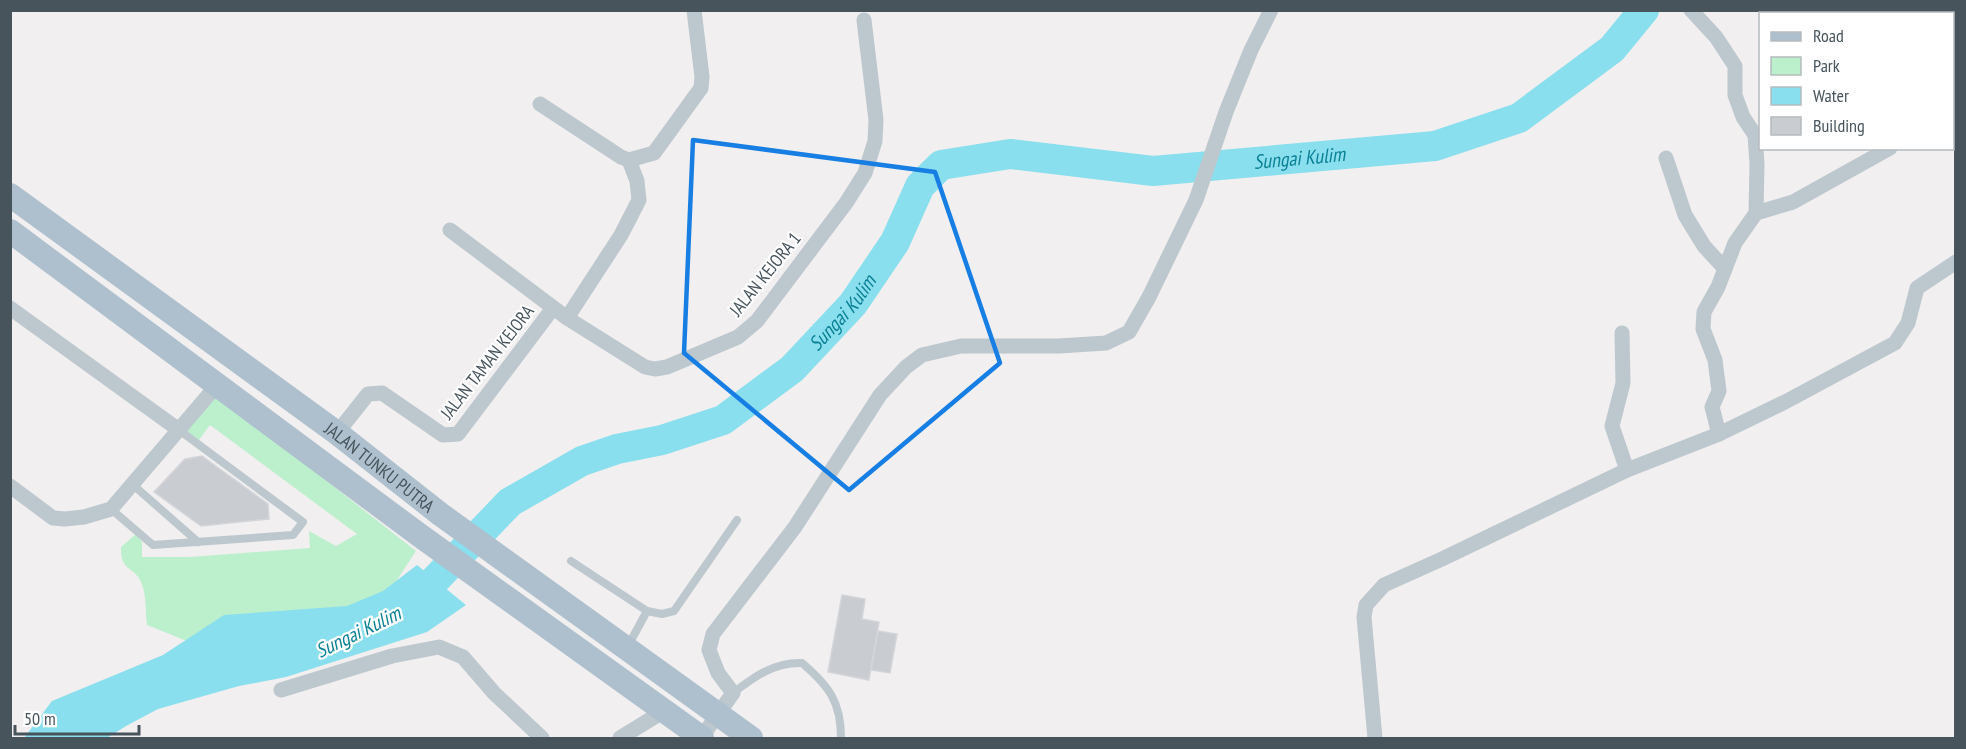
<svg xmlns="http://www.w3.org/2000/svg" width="1966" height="749" viewBox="0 0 1966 749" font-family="'PT Sans Narrow',sans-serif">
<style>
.green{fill:#bcf0cd}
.water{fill:#89dfed}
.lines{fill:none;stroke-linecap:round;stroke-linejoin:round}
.river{stroke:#89dfed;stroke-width:30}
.building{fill:#c9ccd1;stroke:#d3d5da;stroke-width:1.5}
.lane{stroke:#bdc7ce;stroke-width:8}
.street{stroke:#bdc7ce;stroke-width:15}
.primary{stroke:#aec0ce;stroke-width:24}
.marked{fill:none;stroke:#177ee3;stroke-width:4.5;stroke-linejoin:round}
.labels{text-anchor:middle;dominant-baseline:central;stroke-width:4.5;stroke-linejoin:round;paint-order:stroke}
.street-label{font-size:18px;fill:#47545c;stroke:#fff}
.water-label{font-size:20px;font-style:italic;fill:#0b8195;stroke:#fff}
</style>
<rect width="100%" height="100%" fill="#f1efef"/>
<!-- green -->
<path class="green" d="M213 392 416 551 393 586 375 598 349 606 325 609 187 641 147 625C145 611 147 596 141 582 135 567 120 572 121 547L136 534 142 542V557H190L310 548 309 531 336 546 357 534 210 425 196 444 179 430Z"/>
<!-- water -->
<path class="water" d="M417 565 466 605 427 632 286 677 239 686 158 709 126 726 107 738H24L52 701 163 655 224 615 347 606 383 591Z"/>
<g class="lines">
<!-- river -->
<path class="river" id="s1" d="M407 609 510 502 582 461 617 449 662 440 723 420 792 369 853 304 895 242 920 186 941 165 1010 154 1153 171 1435 146 1519 118 1612 49 1644 10"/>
</g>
<!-- building -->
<g class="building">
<path d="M202 456 268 504 269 519 201 526 154 492 185 459Z"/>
<path d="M842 595 865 599 862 619 879 622 869 680 828 672Z"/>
<path d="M878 631 897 634 890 673 871 670Z"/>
</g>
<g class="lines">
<!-- lane -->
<g class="lane">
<path d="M132 484 198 542"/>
<path d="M111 509 153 545 293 535 303 522 179 430"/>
<path d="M571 561 647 611"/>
<path d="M628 646 647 611 662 614 674 611 737 520"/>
<path d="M733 693C754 677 774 662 802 663 829 686 841 702 841 738"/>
</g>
<!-- street -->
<g class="street">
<path d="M1691 10 1716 37 1735 66V95L1743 117 1755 135 1757 164 1756 213 1735 243 1718 287 1704 312 1703 329 1715 360 1719 391 1712 407 1719 434"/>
<path d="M1952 100 1956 98"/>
<path d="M540 104 621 157 629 160 654 153 701 88 702 77 694 10"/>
<path d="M1666 158 1685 215 1704 246 1725 269"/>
<path d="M1756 213 1793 202 1890 148"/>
<path d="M450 230 567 318 645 367 655 369 667 367 738 337 757 321 846 203 865 173 875 141 876 120 864 20"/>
<path d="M10 308 179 430"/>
<path d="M567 318 621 235 639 200 637 181 629 160"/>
<path d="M1622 333 1623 383 1612 426 1627 470"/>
<path d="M337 433 368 394 382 393 443 435 458 434 553 308"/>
<path d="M10 486 53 518 65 519 84 517 111 509 217 385"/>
<path d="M281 690 392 656 439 647 463 657 494 693 542 738"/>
<path d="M620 738 664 711"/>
<path d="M701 738 733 693 718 673 709 650 713 634 795 527 880 395 906 367 922 355 961 346H1059L1106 343 1129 332 1149 297 1196 200 1226 112 1251 50 1271 10"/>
<path d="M1375 738 1364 617 1366 605 1384 585 1442 559 1627 470 1719 434 1785 402 1895 343 1908 323 1917 288 1956 262"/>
</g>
<!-- primary -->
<g class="primary">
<path id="s2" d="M10 195 337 433 440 514 751 738"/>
<path d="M10 231 422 537 702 738"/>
</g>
</g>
<!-- marked area -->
<path class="marked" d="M693 140 935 172 1000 363 849 490 684 353Z"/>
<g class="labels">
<!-- street labels -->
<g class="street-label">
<text transform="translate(765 274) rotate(-51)">JALAN KEJORA 1</text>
<text transform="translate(487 362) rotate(-52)">JALAN TAMAN KEJORA</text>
<text stroke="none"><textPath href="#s2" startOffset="459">JALAN TUNKU PUTRA</textPath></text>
</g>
<!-- water labels -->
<g class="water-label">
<text stroke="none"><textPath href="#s1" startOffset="1080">Sungai Kulim</textPath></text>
<text stroke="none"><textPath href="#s1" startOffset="540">Sungai Kulim</textPath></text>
<text transform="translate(358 632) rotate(-26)">Sungai Kulim</text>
</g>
</g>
<!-- border -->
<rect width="1966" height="749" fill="none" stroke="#47545c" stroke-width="24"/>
<!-- legend -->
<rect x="1759" y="12" width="195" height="138" fill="#ffffff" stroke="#b5bbbe" stroke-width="1.5"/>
<rect x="1771" y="32" width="30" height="9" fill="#aec0ce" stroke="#b5bbbe" stroke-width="1.5"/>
<text x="1813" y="42" font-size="18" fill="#47545c">Road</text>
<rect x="1771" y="57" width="30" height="18" fill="#bcf0cd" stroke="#b5bbbe" stroke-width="1.5"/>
<text x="1813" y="72" font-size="18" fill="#47545c">Park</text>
<rect x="1771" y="87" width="30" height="18" fill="#89dfed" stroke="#b5bbbe" stroke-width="1.5"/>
<text x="1813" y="102" font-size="18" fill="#47545c">Water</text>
<rect x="1771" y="117" width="30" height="18" fill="#c9ccd1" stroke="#b5bbbe" stroke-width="1.5"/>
<text x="1813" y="132" font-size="18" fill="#47545c">Building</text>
<!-- scale -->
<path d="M15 725v9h124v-9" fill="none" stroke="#47545c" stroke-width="3"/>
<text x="24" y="725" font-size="18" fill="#47545c" stroke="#ffffff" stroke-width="4.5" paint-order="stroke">50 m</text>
</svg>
